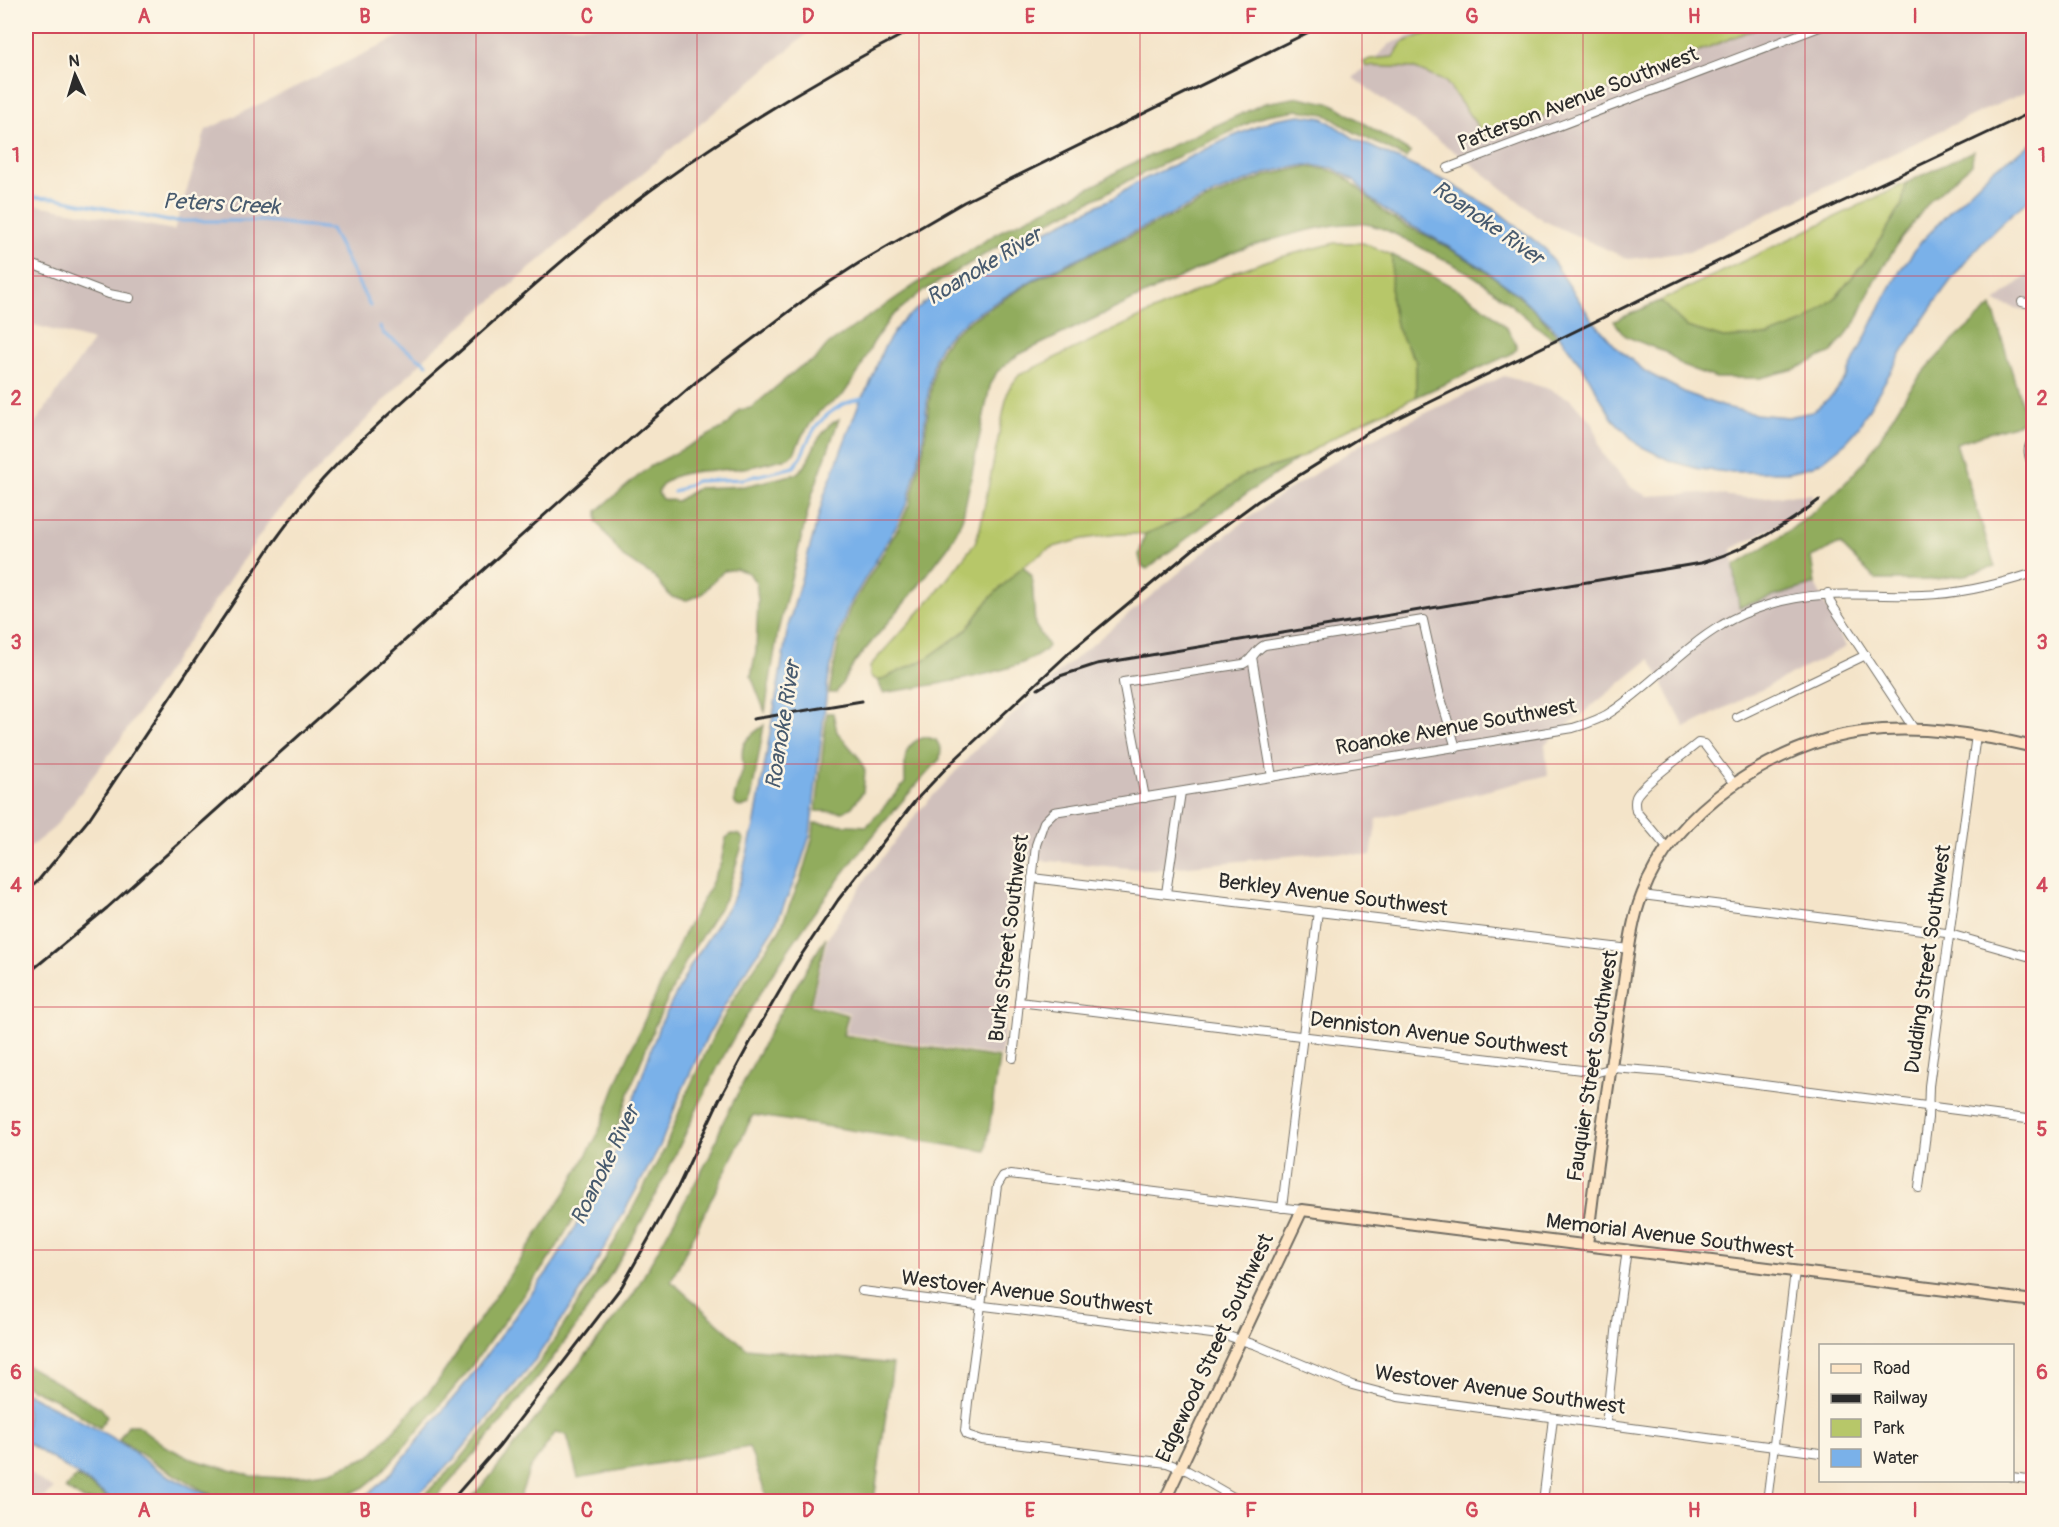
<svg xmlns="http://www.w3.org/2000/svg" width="2059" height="1527" viewBox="0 0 2059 1527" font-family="Pangolin,sans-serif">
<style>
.industrial{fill:#d0c0bc}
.green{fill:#b7c769;stroke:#71794a;stroke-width:1.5}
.forest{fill:#91ac5d;stroke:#5e6c44;stroke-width:1.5}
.water{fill:#7ab1e9;stroke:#526e8a;stroke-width:1.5}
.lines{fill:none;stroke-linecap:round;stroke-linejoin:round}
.stream{stroke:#7ab1e9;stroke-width:3}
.street-casing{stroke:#716c62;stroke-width:10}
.secondary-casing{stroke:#716c62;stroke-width:14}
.street{stroke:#fff;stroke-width:8}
.secondary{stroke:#fde5c5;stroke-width:10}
.rail{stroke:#2b2b2b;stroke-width:3}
.grid{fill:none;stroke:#d1495b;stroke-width:1.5;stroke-opacity:0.55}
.labels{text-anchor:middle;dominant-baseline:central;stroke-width:5;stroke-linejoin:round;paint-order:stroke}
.street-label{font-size:21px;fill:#2b2b2b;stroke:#fcf5e5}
.water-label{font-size:22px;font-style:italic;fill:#475a6e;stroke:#fcf5e5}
.neatline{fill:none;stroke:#d1495b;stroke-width:2}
.grid-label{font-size:20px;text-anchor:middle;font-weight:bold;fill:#d1495b}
</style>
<rect width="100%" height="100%" fill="#fcf5e5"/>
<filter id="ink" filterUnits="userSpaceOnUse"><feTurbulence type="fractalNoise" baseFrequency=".0167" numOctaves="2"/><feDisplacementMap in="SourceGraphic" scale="12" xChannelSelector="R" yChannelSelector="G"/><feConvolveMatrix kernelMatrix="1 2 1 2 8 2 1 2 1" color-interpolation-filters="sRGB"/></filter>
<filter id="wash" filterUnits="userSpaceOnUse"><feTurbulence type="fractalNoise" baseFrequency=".008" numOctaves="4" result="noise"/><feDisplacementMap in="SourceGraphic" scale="24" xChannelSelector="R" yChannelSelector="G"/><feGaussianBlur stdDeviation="1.35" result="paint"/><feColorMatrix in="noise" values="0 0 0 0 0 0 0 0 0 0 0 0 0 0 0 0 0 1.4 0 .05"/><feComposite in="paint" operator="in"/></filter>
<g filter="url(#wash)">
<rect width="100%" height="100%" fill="#f4e4c9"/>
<!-- industrial -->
<g class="industrial">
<path d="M421 26H816L429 354 270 520 120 740 54 828 26 850V436L93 341 26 323V203L174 230 206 130Z"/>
<path d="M1435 26H2033V89L1971 116 1689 252 1628 259 1542 220 1477 168 1353 78 1390 44Z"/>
<path d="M2033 271V313L1995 302Z"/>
<path d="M1504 376 1546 388 1570 399 1593 423 1602 454 1632 488 1647 496 1701 493 1748 498 1812 494V500L1779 524 1732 549 1739 606 1815 584 1846 647 1685 728 1650 659 1545 744 1548 775 1377 819 1371 856 1329 852 1151 870 1026 859 1001 1056 846 1033 850 1013 812 1003 828 937 868 876 919 811 980 745 1065 667 1205 551 1273 500 1363 443Z"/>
<path d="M26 1471 54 1489 40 1501H26Z"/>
</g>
<!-- green -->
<g class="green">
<path d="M1445 26H1762L1699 51 1661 69 1490 137 1484 135 1446 82 1413 68 1365 66 1364 62 1370 59 1393 57 1402 43Z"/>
<path d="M1906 183 1902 205 1872 253 1836 297 1805 322 1768 336 1723 338 1687 327 1660 301Z"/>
<path d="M1335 243H1363L1392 255 1391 300 1397 329 1416 361V397L1355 425 1298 459 1246 475 1182 519 1145 534H1118L1083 539 1050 548 1023 566 990 598 967 629 926 659 878 681 870 676V666L938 591 975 543 980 528 1008 390 1019 375 1237 271 1269 260Z"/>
</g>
<!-- forest -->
<g class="forest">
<path d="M1299 97 1333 104 1411 153 1406 158 1352 131 1325 114 1298 110 1266 115 1127 181 1103 195 1004 243 920 293 890 318 873 343 858 373 843 395 819 412 803 434 794 453 788 458C773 461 758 466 743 468 720 472 667 465 658 493L662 499 677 501 698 488 745 486 796 474 805 466 817 441 829 425 839 419 812 495 778 631 765 712 751 676 756 651 758 599 756 583 749 573 737 569 724 571 715 579 702 594 687 600 671 597 654 576 623 557 597 522V511L649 467 728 425 739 410 751 408 800 367 815 360 826 346 915 285 999 232 1097 184 1123 168 1265 103Z"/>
<path d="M1973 151 1972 164 1929 202 1901 239 1874 281 1856 322 1832 352 1795 369 1760 378H1716L1683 366 1667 353 1625 336 1614 321 1660 301 1687 327 1723 338 1768 336 1805 322 1836 297 1872 253 1902 205 1906 183Z"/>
<path d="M1306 167C1315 168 1326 168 1333 171 1358 181 1371 206 1394 219 1405 226 1419 232 1431 238 1476 263 1525 294 1557 336L1552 338C1525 319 1501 293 1472 275 1456 265 1437 256 1420 247 1402 238 1385 227 1365 224 1331 220 1264 242 1231 253L1018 355 997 372 990 386 963 516 958 529 948 547 916 589 855 662 836 693H829L838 646 850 608 898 529 910 503 924 446 931 389 937 358 943 347 952 335 974 318 1035 280 1218 195 1268 175Z"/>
<path d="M1392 255C1425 272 1510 310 1517 349L1511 354 1416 397V361L1397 329 1391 300Z"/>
<path d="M1992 306 2027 421 1956 443 1995 567 1965 575 1928 580H1876L1840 544 1811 557 1815 584 1739 607 1734 566C1780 538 1824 509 1859 468 1880 443 1893 412 1912 387 1934 357 1963 331 1992 306Z"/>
<path d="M1298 459 1237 500 1147 569 1142 567 1139 555 1145 534 1182 519 1246 475Z"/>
<path d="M1023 566 1032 576 1035 625 1048 646C1031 673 917 687 883 693L878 681 926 659 967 630 990 598Z"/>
<path d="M827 713H833L837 732 860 759 865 771 863 792 852 807 843 812 816 811Z"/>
<path d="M764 725 750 805C720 815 742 779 743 769 743 760 740 748 746 741 750 735 758 730 764 725Z"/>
<path d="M926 737 936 740 941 749 940 759C860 845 791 937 733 1039 713 1074 697 1109 680 1145 656 1196 628 1249 597 1296 548 1369 491 1436 433 1501H418L458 1462 539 1363 585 1293 618 1236 665 1148 685 1097 711 1041 733 1000 780 929 801 878 813 836 814 823 867 826 905 783C905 761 901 743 926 737Z"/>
<path d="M732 834 740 835 744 840 725 899 687 959 655 1025 633 1082 610 1149 583 1203 552 1255 465 1375 412 1438 380 1474 364 1487 342 1498 323 1502 251 1501 207 1493 153 1462 119 1439 128 1425H137L165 1446 191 1459 252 1476 283 1478 332 1471 370 1456 436 1384 565 1193 597 1136 622 1070 684 933 709 889 721 862 726 838Z"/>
<path d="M826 937 810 1005 848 1015 843 1035 999 1058 986 1151 753 1115 671 1281 746 1348 893 1364 874 1501 781 1502 767 1498 749 1447 578 1478 567 1435 555 1433 529 1470 520 1497 516 1501H468L489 1478 633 1295 710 1156 723 1122 776 1019Z"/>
<path d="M26 1365 101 1408 107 1416 100 1428 62 1403 26 1386Z"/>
<path d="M76 1477 81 1479 112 1501H86L65 1489Z"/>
</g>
<!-- water -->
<g class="water">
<path d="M1300 115 1323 118 1355 139 1449 183 1496 210 1545 249 1590 317 1616 347 1646 372 1686 393 1721 406 1756 414 1788 417 1812 412 1834 394 1846 377 1882 303 1901 269 1921 242 1956 205 1991 171 2033 143V197C1955 254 1904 349 1856 431L1846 442 1824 460 1813 466 1789 472H1728L1699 469 1671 461 1638 445 1612 418 1584 369 1552 326 1518 294 1480 266 1434 238 1395 217 1371 199 1354 180 1333 168 1306 165 1269 172 1216 193 1034 279 973 316 951 333 941 345 935 357 929 388 922 446 908 501 896 527 848 607 835 646 828 681 810 835 797 875 775 926 729 998 706 1039 680 1095 660 1146 581 1291 535 1360 454 1459 411 1501H349L368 1494 387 1478 464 1385 554 1263 586 1209 616 1151 659 1027 692 963 732 901 740 882 755 822 788 627 824 496 861 398 869 386 883 349 900 323 930 298 1011 248 1115 197 1136 183 1229 138 1275 119Z"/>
<path d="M26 1393C59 1411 95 1426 127 1447 135 1452 142 1459 149 1464 172 1479 198 1491 223 1501H114L81 1477 26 1442Z"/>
</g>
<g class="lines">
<!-- stream -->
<g class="stream">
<path d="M26 197 56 198 168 221H265L331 229 370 306"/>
<path d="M380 327 384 334 427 364"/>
<path d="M674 492 696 481 743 479 794 467C802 458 804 448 810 437 820 417 839 404 861 398L864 400"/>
</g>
</g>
</g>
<g filter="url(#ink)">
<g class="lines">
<!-- street casing -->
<g class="street-casing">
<g id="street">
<path d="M1448 168 1822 26"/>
<path d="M26 262 109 294 130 298"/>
<path d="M2022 302 2034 305"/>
<path d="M2034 438C2025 448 2029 458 2034 469"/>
<path d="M1828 593 1830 602 1914 729"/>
<path d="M1252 657 1272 777"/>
<path d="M1737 717 1866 655"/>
<path d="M1145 798 1123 682 1243 664C1253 660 1255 649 1265 645L1423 620 1439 692 1456 748"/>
<path d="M1668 849 1636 811C1635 806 1634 802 1636 797 1642 784 1685 754 1698 743L1704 744 1735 785"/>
<path d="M1032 878 1630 949"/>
<path d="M1166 893 1181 792"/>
<path d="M1642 895 1946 933 2034 958"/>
<path d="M1019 1002 1598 1072 1613 1068 1664 1072 2034 1120"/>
<path d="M1013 1058 1036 845 1044 822 1054 812 1573 728C1587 724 1602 719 1614 710 1652 684 1683 648 1722 625 1736 616 1752 610 1768 605 1821 588 1868 597 1922 595 1961 594 1997 585 2034 573"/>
<path d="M1919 1188 1928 1118 1929 1086 1976 735"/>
<path d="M1282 1208 1318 911"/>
<path d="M862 1291 1228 1336 1256 1345 1352 1385 1398 1397 1820 1453"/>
<path d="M1606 1425 1617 1323 1627 1249"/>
<path d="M2012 1477 2034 1480"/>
<path d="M1242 1502 1188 1471 1167 1463 982 1440 967 1435 965 1431 968 1402 997 1186 1003 1176 1010 1174 1302 1210"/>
<path d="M1543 1502 1553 1418"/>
<path d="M1767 1502 1795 1271"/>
</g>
</g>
<!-- secondary casing -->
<g class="secondary-casing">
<g id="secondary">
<path d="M1587 1245C1596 1163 1608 1083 1621 1002 1627 967 1629 928 1642 895 1672 812 1777 742 1862 732 1920 725 1978 734 2034 747"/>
<path d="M1164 1502 1302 1210C1546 1240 1790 1270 2034 1301"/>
</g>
</g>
<!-- street -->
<use href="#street" class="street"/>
<!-- secondary -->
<use href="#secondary" class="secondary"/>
<!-- rail -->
<g class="rail">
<path d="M1038 689 1060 676 1097 664 1701 563C1745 550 1783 528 1819 500"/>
<path d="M753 719 862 701"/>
<path d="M26 892 37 882 89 819 273 543C289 521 305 499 323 479 367 431 417 389 466 346 514 303 562 259 613 219 708 144 812 81 919 26"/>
<path d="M26 975 107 908 579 484 696 382 816 291 859 263 964 202 1321 26"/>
<path d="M450 1502 499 1446 622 1286 678 1187 719 1100 753 1037 796 963 838 900 915 801 950 764 1070 652 1197 546 1258 501 1367 433 1772 235 2034 111"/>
</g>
</g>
</g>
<!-- grid -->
<path class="grid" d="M254 26V1502M476 26V1502M697 26V1502M919 26V1502M1140 26V1502M1362 26V1502M1583 26V1502M1805 26V1502M26 276H2034M26 520H2034M26 764H2034M26 1007H2034M26 1250H2034"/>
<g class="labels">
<!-- street labels -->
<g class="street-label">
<text transform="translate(1578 99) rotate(-21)">Patterson Avenue Southwest</text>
<text transform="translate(1456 727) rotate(-10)">Roanoke Avenue Southwest</text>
<text transform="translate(1333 895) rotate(7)">Berkley Avenue Southwest</text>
<text transform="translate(1009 938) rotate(-83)">Burks Street Southwest</text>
<text transform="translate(1928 959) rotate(-82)">Dudding Street Southwest</text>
<text transform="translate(1439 1035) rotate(7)">Denniston Avenue Southwest</text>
<text transform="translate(1593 1066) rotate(-81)">Fauquier Street Southwest</text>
<text transform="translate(1670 1236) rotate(7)">Memorial Avenue Southwest</text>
<text transform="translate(1027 1293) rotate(7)">Westover Avenue Southwest</text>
<text transform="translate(1215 1348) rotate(-65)">Edgewood Street Southwest</text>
<text transform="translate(1500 1390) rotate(8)">Westover Avenue Southwest</text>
</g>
<!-- water labels -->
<g class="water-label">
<text transform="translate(221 204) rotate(3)">Peters Creek</text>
<text transform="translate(1488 223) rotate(35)">Roanoke River</text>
<text transform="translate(984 266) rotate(-31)">Roanoke River</text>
<text transform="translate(783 725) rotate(-81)">Roanoke River</text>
<text transform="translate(605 1165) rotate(-64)">Roanoke River</text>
</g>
</g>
<!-- margin -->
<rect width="2059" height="1527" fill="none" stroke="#fcf5e5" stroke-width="66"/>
<!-- legend -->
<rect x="1819" y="1344" width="195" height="138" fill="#fcf5e5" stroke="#a8a49b" stroke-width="1.5"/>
<rect x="1831" y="1364" width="30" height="9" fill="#fde5c5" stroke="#a8a49b" stroke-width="1.5"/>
<text x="1873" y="1374" font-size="18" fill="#2b2b2b">Road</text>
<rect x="1831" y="1394" width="30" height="9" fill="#2b2b2b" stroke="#a8a49b" stroke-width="1.5"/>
<text x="1873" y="1404" font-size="18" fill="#2b2b2b">Railway</text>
<rect x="1831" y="1419" width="30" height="18" fill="#b7c769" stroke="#a8a49b" stroke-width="1.5"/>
<text x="1873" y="1434" font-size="18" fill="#2b2b2b">Park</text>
<rect x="1831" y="1449" width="30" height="18" fill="#7ab1e9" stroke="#a8a49b" stroke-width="1.5"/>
<text x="1873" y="1464" font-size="18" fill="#2b2b2b">Water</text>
<!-- north arrow -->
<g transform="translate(75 75) rotate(356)" stroke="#fcf5e5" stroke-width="4.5" paint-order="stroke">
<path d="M0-4.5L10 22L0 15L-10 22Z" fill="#2b2b2b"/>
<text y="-9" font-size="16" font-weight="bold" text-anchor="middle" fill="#2b2b2b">N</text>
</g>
<rect x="33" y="33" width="1993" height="1461" class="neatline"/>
<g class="grid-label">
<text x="144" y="23">A</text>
<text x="365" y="23">B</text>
<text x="587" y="23">C</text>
<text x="808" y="23">D</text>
<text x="1030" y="23">E</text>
<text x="1251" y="23">F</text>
<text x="1472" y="23">G</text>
<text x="1694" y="23">H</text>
<text x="1915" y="23">I</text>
<text x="16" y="162">1</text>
<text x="2042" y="162">1</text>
<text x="16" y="405">2</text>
<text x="2042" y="405">2</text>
<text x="16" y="649">3</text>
<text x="2042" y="649">3</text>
<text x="16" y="892">4</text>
<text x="2042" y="892">4</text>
<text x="16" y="1136">5</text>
<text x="2042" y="1136">5</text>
<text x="16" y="1379">6</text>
<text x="2042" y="1379">6</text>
<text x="144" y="1517">A</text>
<text x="365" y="1517">B</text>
<text x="587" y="1517">C</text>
<text x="808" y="1517">D</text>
<text x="1030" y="1517">E</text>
<text x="1251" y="1517">F</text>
<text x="1472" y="1517">G</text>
<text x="1694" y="1517">H</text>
<text x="1915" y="1517">I</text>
</g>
</svg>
